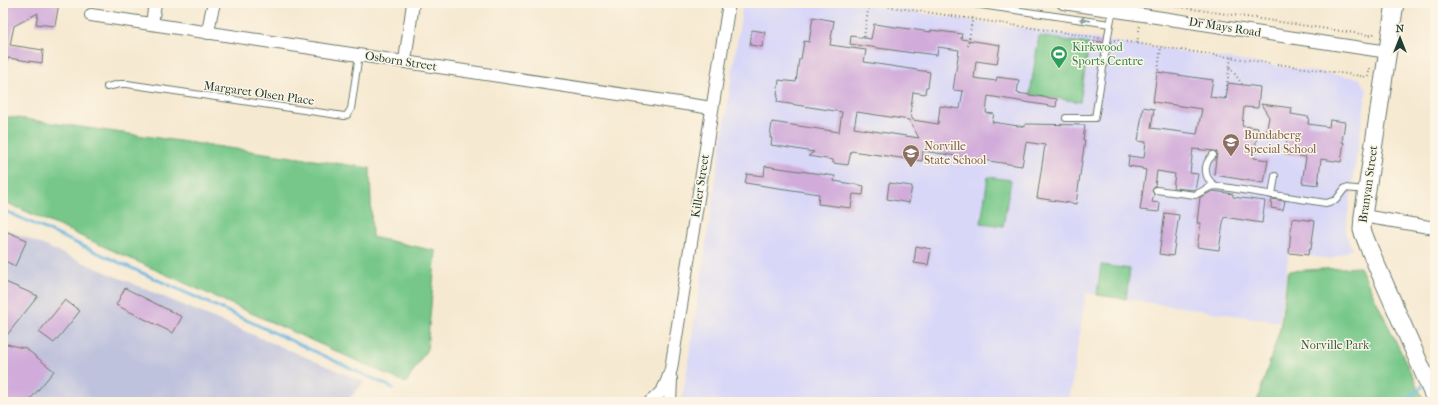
<svg xmlns="http://www.w3.org/2000/svg" width="1438" height="405" viewBox="0 0 1438 405" font-family="'IM FELL French Canon',serif">
<style>
.built{fill:#d8d7f8}
.industrial{fill:#bfc2dd}
.green{fill:#76c789;stroke:#4a825e}
.lines{fill:none;stroke-linecap:round;stroke-linejoin:round}
.stream{stroke:#67b3e0;stroke-width:3}
.building{fill:#d1acda;fill-rule:evenodd}
.lane-casing{stroke:#6a796b;stroke-width:8}
.street-casing{stroke:#6a796b;stroke-width:14}
.secondary-casing{stroke:#6a796b;stroke-width:19}
.path{stroke:#6a796b;stroke-width:2;stroke-dasharray:1 3;stroke-linecap:butt}
.lane{stroke:#fff;stroke-width:6}
.street{stroke:#fff;stroke-width:12}
.secondary{stroke:#fff;stroke-width:17}
.oneway{fill:#8f9e9a}
.labels{text-anchor:middle;dominant-baseline:central;stroke-width:3;stroke-linejoin:round;paint-order:stroke}
.street-label{font-size:12px;fill:#1f3d34;stroke:#fcf5e5}
.leisure-label{font-size:12px;fill:#27864d;stroke:#fcf5e5;text-anchor:start}
.education-label{font-size:12px;fill:#785e54;stroke:#fcf5e5;text-anchor:start}
.park-label{font-size:12px;fill:#356049;stroke:#fcf5e5}
</style>
<rect width="100%" height="100%" fill="#fcf5e5"/>
<filter id="ink" filterUnits="userSpaceOnUse"><feTurbulence type="fractalNoise" baseFrequency=".025" numOctaves="2"/><feDisplacementMap in="SourceGraphic" scale="8" xChannelSelector="R" yChannelSelector="G"/><feConvolveMatrix kernelMatrix="1 2 1 2 8 2 1 2 1" color-interpolation-filters="sRGB"/></filter>
<filter id="wash" filterUnits="userSpaceOnUse"><feTurbulence type="fractalNoise" baseFrequency=".012" numOctaves="4" result="noise"/><feDisplacementMap in="SourceGraphic" scale="16" xChannelSelector="R" yChannelSelector="G"/><feGaussianBlur stdDeviation="0.9" result="paint"/><feColorMatrix in="noise" values="0 0 0 0 0 0 0 0 0 0 0 0 0 0 0 0 0 1.4 0 .05"/><feComposite in="paint" operator="in"/></filter>
<g filter="url(#wash)">
<rect width="100%" height="100%" fill="#f6e9d1"/>
<!-- built -->
<path class="built" d="M743 3H855L1359 78 1367 89 1345 233 1352 249 1331 259 1289 253 1279 322 1086 293 1069 402H682Z"/>
<!-- industrial -->
<path class="industrial" d="M3 228 131 283 364 382 347 402H3Z"/>
<!-- green -->
<g class="green">
<path d="M1039 36 1089 44 1080 102 1030 94Z"/>
<path d="M3 116 370 168 372 237 436 251 427 349 406 383 3 201Z"/>
<path d="M988 177 1011 180 1003 226 981 223Z"/>
<path d="M1101 265 1130 269 1126 299 1097 295Z"/>
<path d="M1360 267 1425 402H1257L1280 329 1288 271Z"/>
</g>
<g class="lines">
<!-- stream -->
<g class="stream">
<path d="M3 210 277 334 393 388"/>
<path d="M457 402 461 400 469 402"/>
<path d="M1403 402 1423 386"/>
</g>
</g>
<g id="blocks">
<!-- building -->
<g class="building">
<path d="M3 3H59L55 26 36 24 38 13 14 26 10 45 43 50 42 63 8 58 7 62H3Z"/>
<path d="M813 17 834 21 830 45 866 50 864 62 930 72 928 87H926L925 94 913 92 910 114 913 120 938 124 940 106 960 109 963 91 953 90 959 50 938 47 937 55 913 52V53L850 44 851 36 871 39 874 24 931 32V30L962 34 961 39 1000 45 997 64 976 61 974 78 996 81 997 77 1019 80 1017 93 1057 99 1056 107 988 96 986 113 994 114 992 122 1025 127V124L1085 125 1083 140H1085L1076 204 1037 198 1045 145 1026 142 1022 166 923 151 922 161 851 151 848 165 833 163V160L808 156 814 152 771 145 772 138H770L772 122 839 132 842 112 777 102 778 95H777L779 80 796 82 799 59H801L804 41 809 42ZM857 112 909 120 919 138 854 128Z"/>
<path d="M752 30 765 32 762 47 750 45Z"/>
<path d="M1094 41 1102 42 1101 50 1093 49Z"/>
<path d="M1157 72 1213 80 1210 97 1226 99 1228 83 1260 87 1258 108 1244 107 1242 126 1258 128 1254 158 1268 160 1264 183 1214 175 1217 152 1214 151 1193 149 1190 173 1198 174 1195 190 1173 188 1175 174 1157 171 1155 186 1152 190 1154 194 1152 202 1160 203 1159 212 1140 210 1146 170 1142 169V168L1128 166 1129 156 1144 158 1146 142 1138 141 1143 107 1154 109 1151 128 1197 134 1202 109 1153 102Z"/>
<path d="M1261 104 1292 108 1291 114 1309 117 1308 124 1329 127 1330 120 1345 122 1342 142H1344L1341 162 1321 159 1318 185 1302 183 1306 157 1285 154 1287 138 1266 135 1269 117Z"/>
<path d="M765 166 835 176 834 181 864 186 863 195 853 194 851 208 818 204 819 194 745 183 747 174 764 176Z"/>
<path d="M889 183 912 186 909 203 887 199Z"/>
<path d="M1213 191 1233 194V197L1265 201 1262 223 1224 217 1219 250 1197 247 1201 223H1197L1200 197Z"/>
<path d="M1272 199 1285 201 1283 210 1271 208Z"/>
<path d="M1165 213 1179 215 1173 256 1159 254Z"/>
<path d="M1292 218 1315 221 1311 249H1309L1308 255 1289 253Z"/>
<path d="M3 230 27 240 15 266 3 260Z"/>
<path d="M916 246 931 249 928 265 914 263Z"/>
<path d="M3 281 38 296 3 340Z"/>
<path d="M125 288 182 317 173 333 116 305Z"/>
<path d="M65 300 80 311 54 343 39 332Z"/>
<path d="M3 343 23 348 24 347 54 371 28 402H3Z"/>
</g>
</g>
</g>
<g filter="url(#ink)">
<use href="#blocks" fill-opacity="0" stroke="#6a796b" stroke-width="1"/>
<g class="lines">
<!-- lane casing -->
<g class="lane-casing">
<g id="lane">
<path d="M967 3 1110 24 1113 10"/>
<path d="M107 87 120 84H127L344 116 347 115 351 109 359 54"/>
<path d="M1066 118H1095L1110 24"/>
<path d="M1213 155C1202 165 1204 179 1216 186"/>
<path d="M1156 190 1195 195 1210 187 1217 186 1326 203 1336 200 1345 188 1366 190"/>
<path d="M1272 195 1275 176"/>
</g>
</g>
<!-- street casing -->
<g class="street-casing">
<g id="street">
<path d="M1063 3 1388 52"/>
<path d="M91 15 712 108"/>
<path d="M152 24 155 3"/>
<path d="M208 33 211 15 214 3"/>
<path d="M405 61 413 3"/>
<path d="M1363 216 1435 228"/>
<path d="M650 402C664 391 666 386 671 369L729 3"/>
<path d="M670 402 671 379"/>
</g>
</g>
<!-- secondary casing -->
<g class="secondary-casing">
<path id="secondary" d="M1395 3 1363 216 1362 230 1369 248 1435 399"/>
</g>
<!-- path -->
<g class="path">
<path d="M865 3 1100 38"/>
<path d="M1152 3 1368 35H1372L1375 33"/>
<path d="M864 37 869 4"/>
<path d="M1114 40 1269 63"/>
<path d="M1137 43 1140 25"/>
<path d="M968 46 973 15"/>
<path d="M1277 64 1368 77 1370 67"/>
<path d="M1230 67 1242 84"/>
<path d="M1158 70 1161 47"/>
<path d="M1225 98 1231 57"/>
</g>
<!-- lane -->
<use href="#lane" class="lane"/>
<!-- street -->
<use href="#street" class="street"/>
<!-- secondary -->
<use href="#secondary" class="secondary"/>
</g>
<!-- one-way arrows -->
<defs><path id="oneway-solid" d="M-6-.8H1V-3.2L6.5 0L1 3.2V.8H-6Z"/></defs>
<use class="oneway" href="#oneway-solid" transform="translate(1085 20) rotate(-172)"/>
</g>
<!-- icons -->
<defs>
<g id="stadium-pin" transform="scale(0.9)"><path d="M0 17L-7.5 6A9.5 9.5 0 1 1 7.5 6Z" fill="#2e9e5b" stroke="#fcf5e5"/><path d="M0-5a6.5 5 0 1 0 0 10a6.5 5 0 1 0 0-10ZM-3.5-1.8h7v3.6h-7Z" fill="#fff"/></g>
<g id="school-pin" transform="scale(0.9)"><path d="M0 17L-7.5 6A9.5 9.5 0 1 1 7.5 6Z" fill="#8d6e63" stroke="#fcf5e5"/><path d="M0-5L7-2L0 1L-7-2ZM-4 1L0 2.5L4 1V4Q0 6-4 4Z" fill="#fff"/></g>
</defs>
<g fill-rule="evenodd">
<use href="#stadium-pin" x="1059" y="54"/>
<use href="#school-pin" x="1231" y="142"/>
<use href="#school-pin" x="911" y="153"/>
</g>
<g class="labels">
<!-- street labels -->
<g class="street-label">
<text transform="translate(1225 27) rotate(9)">Dr Mays Road</text>
<text transform="translate(401 61) rotate(9)">Osborn Street</text>
<text transform="translate(259 93) rotate(8)">Margaret Olsen Place</text>
<text transform="translate(1368 184) rotate(-82)">Branyan Street</text>
<text transform="translate(700 186) rotate(-81)">Killer Street</text>
</g>
<!-- leisure labels -->
<g class="leisure-label">
<text x="1072" y="47">Kirkwood<tspan x="1072" dy="14">Sports Centre</tspan></text>
</g>
<!-- education labels -->
<g class="education-label">
<text x="1244" y="135">Bundaberg<tspan x="1244" dy="14">Special School</tspan></text>
<text x="924" y="146">Norville<tspan x="924" dy="14">State School</tspan></text>
</g>
<!-- park labels -->
<g class="park-label">
<text x="1335" y="345">Norville Park</text>
</g>
</g>
<!-- margin -->
<rect width="1438" height="405" fill="none" stroke="#fcf5e5" stroke-width="16"/>
<!-- north arrow -->
<g transform="translate(1400 38)" stroke="#fcf5e5" stroke-width="3" paint-order="stroke">
<path d="M0-3L7 15L0 10L-7 15Z" fill="#1f3d34"/>
<text y="-6" font-size="11" font-weight="bold" text-anchor="middle" fill="#1f3d34">N</text>
</g>
</svg>
